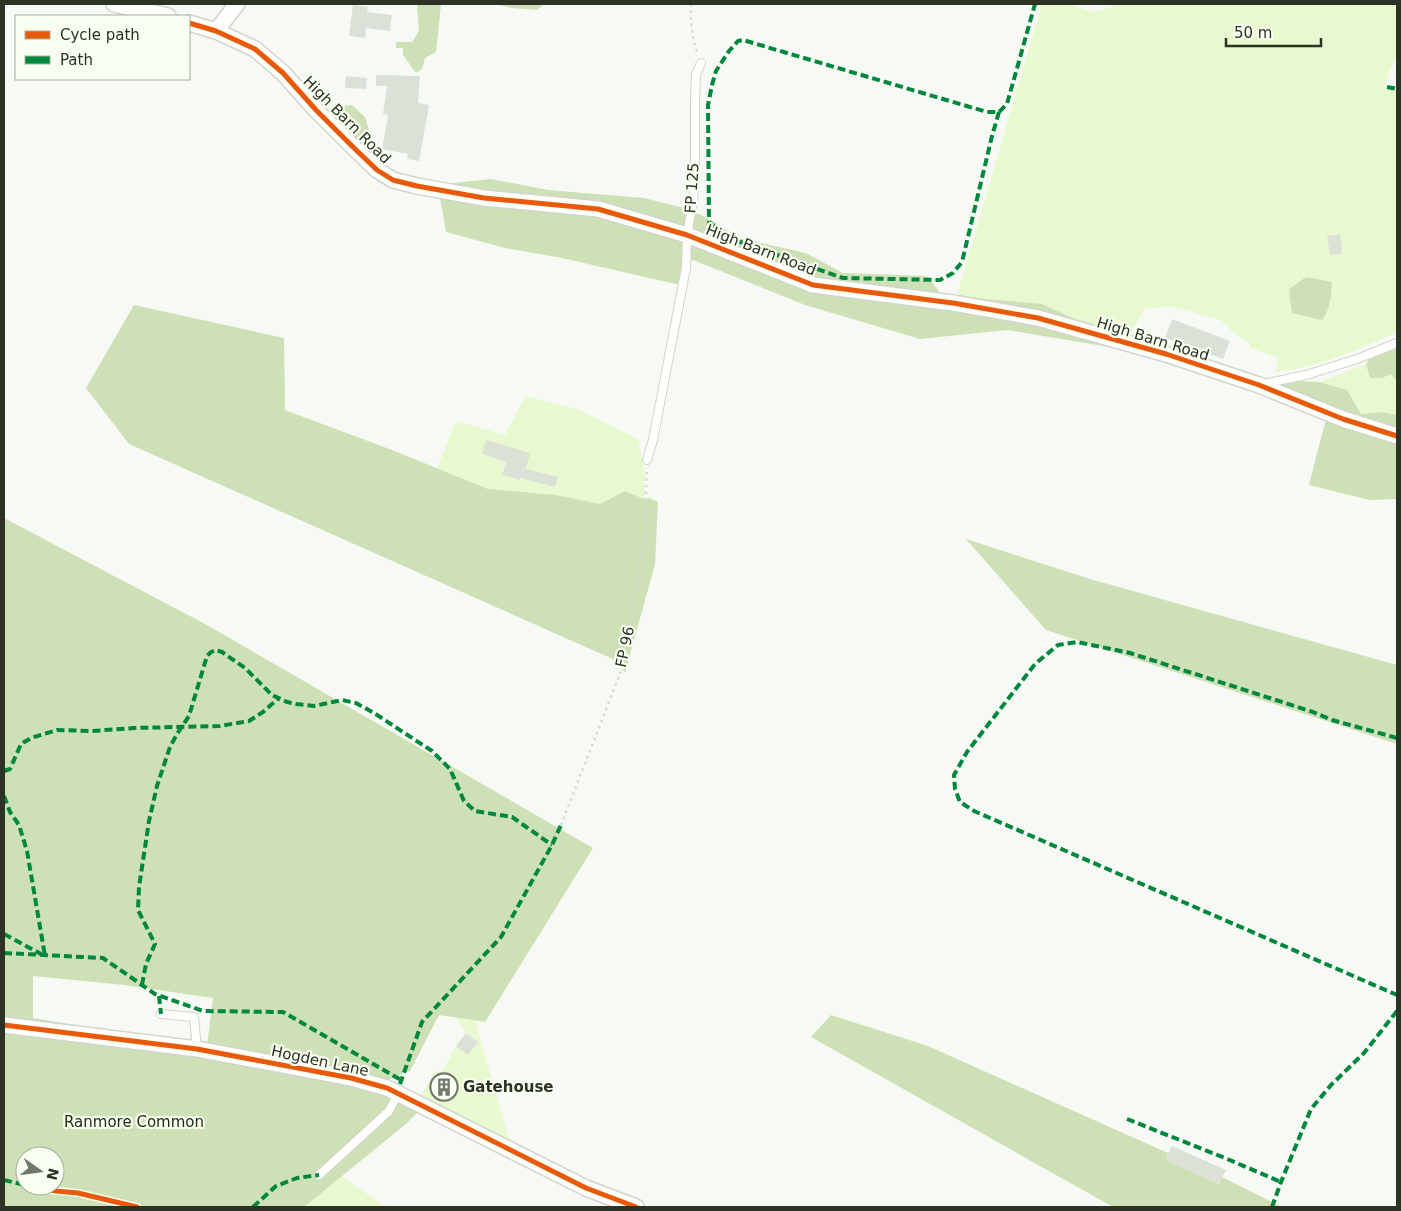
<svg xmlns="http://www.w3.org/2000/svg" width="1401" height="1211" viewBox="0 0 1401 1211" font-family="'DejaVu Sans',sans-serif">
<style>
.green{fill:#e8f9d0}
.forest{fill:#cee0b5;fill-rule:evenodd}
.building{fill:#dce1d7}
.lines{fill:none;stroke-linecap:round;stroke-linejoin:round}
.lane-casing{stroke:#d1d5cc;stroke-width:10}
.street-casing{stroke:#d1d5cc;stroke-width:18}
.path{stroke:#d8d8d6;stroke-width:2.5;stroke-dasharray:2.5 4;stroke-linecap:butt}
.lane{stroke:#fefefd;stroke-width:8}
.street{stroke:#fefefd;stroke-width:15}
.quiet{stroke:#00873e;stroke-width:4;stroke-dasharray:8 4;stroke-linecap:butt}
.cycleway-casing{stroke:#f8fef0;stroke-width:8}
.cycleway{stroke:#e8590c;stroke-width:5}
.labels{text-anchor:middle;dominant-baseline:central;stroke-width:4.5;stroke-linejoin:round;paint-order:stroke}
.street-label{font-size:15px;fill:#2c3224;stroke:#f8fef0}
.poi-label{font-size:15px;font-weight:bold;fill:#2c3224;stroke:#f8fef0;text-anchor:start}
.park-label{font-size:15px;fill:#222d0e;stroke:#f8fef0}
</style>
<rect width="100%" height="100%" fill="#f7faf4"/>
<!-- green -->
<g class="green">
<path d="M1042 4H1069L1094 12 1121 4H1393L1397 6V58L1390 69 1384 89 1397 91V332C1358 350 1318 368 1275 372L1278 358 1250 348V343L1233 332 1221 320 1174 307 1146 308 1129 335 1079 321 1042 304 986 299 957 295Z"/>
<path d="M1397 348V415L1380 412 1361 414 1347 390 1319 382 1366 364 1371 357Z"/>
<path d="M525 396 577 409 638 439 645 474 644 499 625 491 600 504 556 495 488 489 437 468 456 421 505 435Z"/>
<path d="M457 1018 475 1021 510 1142 419 1099 435 1071 442 1072 456 1046 468 1055 478 1042 466 1033Z"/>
<path d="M341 1176 386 1207H304Z"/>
</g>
<!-- forest -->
<g class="forest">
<path d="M418 4H441L436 52 425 58 422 69 416 73 403 55V48H396V42H412L419 31 417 8Z"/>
<path d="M497 4H544L537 10 511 8Z"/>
<path d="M352 105 365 117 370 134 363 149 340 125 341 106Z"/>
<path d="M491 179 548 190 644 198 684 208 699 214 716 223 739 238 806 253 843 273 927 276 941 294 957 295 986 299 1042 304 1079 321 1143 339 1140 352 1007 330 920 339 805 305 693 260 684 259 680 285 562 258 505 248 446 232 440 198 444 184Z"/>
<path d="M1306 277 1332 282C1331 296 1331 308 1322 320L1292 313 1289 289Z"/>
<path d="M134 305 284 338 285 410 392 450 488 489 556 495 600 504 625 491 644 499 649 498 658 502 655 564 625 673 615 660 129 444 86 388Z"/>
<path d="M1397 348V382L1391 374 1382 378H1370L1366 364 1371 357Z"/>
<path d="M1295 381 1319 382 1347 390 1361 414 1380 412 1397 415V433L1278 387Z"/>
<path d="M1326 419 1397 441V499L1370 500 1309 485Z"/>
<path d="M4 518 207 625 593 848 485 1022 439 1015 410 1071 387 1080 418 1112 406 1124 304 1207H4ZM33 976 124 985 213 998 207 1047 33 1018ZM25 1156H55V1186H25Z"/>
<path d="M966 539 1090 579 1397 665V744L1046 630Z"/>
<path d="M831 1015 928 1046 1168 1153 1166 1160 1219 1184 1222 1177 1282 1207H1113L811 1037Z"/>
</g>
<!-- building -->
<g class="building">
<path d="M353 5 368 7 367 12 392 15 390 31 366 28 365 38 349 36Z"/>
<path d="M376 75 420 76 418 103 429 105 419 161 407 159 408 154 382 149 388 115 383 114 387 86H376Z"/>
<path d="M346 76 367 78 366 89 345 88Z"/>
<path d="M1340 234 1342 254 1330 255 1327 236Z"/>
<path d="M1172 319 1230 341 1223 359 1165 338Z"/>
<path d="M486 440 530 453 526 469 558 477 555 487 520 478 519 480 502 475 506 462 482 454Z"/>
<path d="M466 1033 478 1042 468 1055 456 1046Z"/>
<path d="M442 1072 454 1080 452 1084 458 1088 449 1102 431 1091Z"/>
<path d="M1172 1146 1226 1170 1219 1184 1165 1160Z"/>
</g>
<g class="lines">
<!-- lane casing -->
<g class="lane-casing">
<g id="lane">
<path d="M1263 384 1306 375 1357 359 1397 343"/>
<path d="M647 460 653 440 686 268 687 235 693 201 695 176V100L696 74 701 63"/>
<path d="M161 1014 194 1017 197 1049"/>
<path d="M319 1175 389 1111 398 1094"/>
</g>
</g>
<!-- street casing -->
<g class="street-casing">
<g id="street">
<path d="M114 4 168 16"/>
<path d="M189 23 216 31 255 49 283 73 316 110 352 146 377 170 393 180 417 186 484 198 598 209 687 235 813 285 953 303 1038 318 1166 354 1259 385 1343 419 1397 436"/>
<path d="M216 31 237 4"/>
<path d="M4 1025 197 1049 351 1078 387 1088 586 1188 636 1207"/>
</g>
</g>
<!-- path -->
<g class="path">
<path d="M691 4C690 20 692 40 698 54"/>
<path d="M561 825 621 671 643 553 647 468"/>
</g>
<!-- lane -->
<use href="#lane" class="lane"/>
<!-- street -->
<use href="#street" class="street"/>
<!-- quiet -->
<g class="quiet">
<path d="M1387 87 1397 89"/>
<path d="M999 112 992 136 962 262 953 273 940 280 843 278 729 238 709 222 708 105 712 85 716 71 729 51 738 41 743 40 987 112H999L1007 104 1035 4"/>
<path d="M1397 738 1332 720 1313 712 1130 653 1077 642 1058 645 1035 664 967 752 954 775 955 789 960 802 974 811 1397 995"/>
<path d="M4 771 10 769 21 744 31 738 57 730 92 731 134 728 220 726 249 721 263 712 279 698"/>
<path d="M4 796 10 812 19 825 27 851 45 956"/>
<path d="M4 934 41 954"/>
<path d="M4 953 103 958 155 994 203 1011 283 1012 401 1080"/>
<path d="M142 985 146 964 155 944 138 910 139 887 149 821 157 786 170 747 177 734 189 716 207 656 211 652 216 650 222 652 245 668 272 695 287 702 296 704 314 706 342 700 356 703 374 713 432 751 450 769 464 801 475 811 512 817 552 845"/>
<path d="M159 996 161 1014"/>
<path d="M400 1084 422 1022 501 937 552 845 561 825"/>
<path d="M1127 1119 1225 1158 1281 1182"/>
<path d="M4 1180 25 1185"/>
<path d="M253 1207 276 1186 297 1178 319 1175"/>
<path d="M1272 1207 1281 1182 1311 1109 1331 1085 1364 1053 1397 1011"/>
</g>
<!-- cycleway casing -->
<g class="cycleway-casing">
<g id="cycleway">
<path d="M189 23 216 31 255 49 283 73 316 110 352 146 377 170 393 180 417 186 484 198 598 209 687 235 813 285 953 303 1038 318 1166 354 1259 385 1343 419 1397 436"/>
<path d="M4 1025 197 1049 351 1078 387 1088 586 1188 636 1207"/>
<path d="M31 1186 56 1191 78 1193 137 1207"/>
</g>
</g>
<!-- cycleway -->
<use href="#cycleway" class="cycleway"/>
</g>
<!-- icons -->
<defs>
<g id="building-ring" transform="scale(1.4375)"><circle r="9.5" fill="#f8fef0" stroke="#73786d" stroke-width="1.5"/><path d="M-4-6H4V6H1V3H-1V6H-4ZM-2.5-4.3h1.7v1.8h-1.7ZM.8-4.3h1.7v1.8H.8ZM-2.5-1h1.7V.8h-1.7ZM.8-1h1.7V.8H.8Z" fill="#73786d"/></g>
</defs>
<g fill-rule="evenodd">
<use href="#building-ring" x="444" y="1087"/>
</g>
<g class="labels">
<!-- street labels -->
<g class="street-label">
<text transform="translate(347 120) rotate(45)">High Barn Road</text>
<text transform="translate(692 188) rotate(-86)">FP 125</text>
<text transform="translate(761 250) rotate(21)">High Barn Road</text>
<text transform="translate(1153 339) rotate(17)">High Barn Road</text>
<text transform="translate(625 647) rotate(-78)">FP 96</text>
<text transform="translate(320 1061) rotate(12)">Hogden Lane</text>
</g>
<!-- poi labels -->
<g class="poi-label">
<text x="463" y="1087">Gatehouse</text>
</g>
<!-- park labels -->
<g class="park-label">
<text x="134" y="1122">Ranmore Common</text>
</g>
</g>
<!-- border -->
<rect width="1401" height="1211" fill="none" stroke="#2c3224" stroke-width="10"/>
<!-- legend -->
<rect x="15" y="15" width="175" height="65" fill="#f8fef0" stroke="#a6ac9e"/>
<rect x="25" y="31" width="25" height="8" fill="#e8590c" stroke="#a6ac9e"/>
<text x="60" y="40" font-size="15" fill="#2c3224">Cycle path</text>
<rect x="25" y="56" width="25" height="8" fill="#00873e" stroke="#a6ac9e"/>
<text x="60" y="65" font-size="15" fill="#2c3224">Path</text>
<!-- north arrow -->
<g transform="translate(40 1171) rotate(104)"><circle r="24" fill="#f8fef0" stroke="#a6ac9e"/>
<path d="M0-4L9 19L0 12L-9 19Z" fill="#73786d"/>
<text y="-8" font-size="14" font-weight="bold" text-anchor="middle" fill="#2c3224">N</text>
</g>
<!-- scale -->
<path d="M1226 38v8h95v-8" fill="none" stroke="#2c3224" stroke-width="2.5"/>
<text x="1234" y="38" font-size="15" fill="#2c3224" stroke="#f8fef0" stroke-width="4" paint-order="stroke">50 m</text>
</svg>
